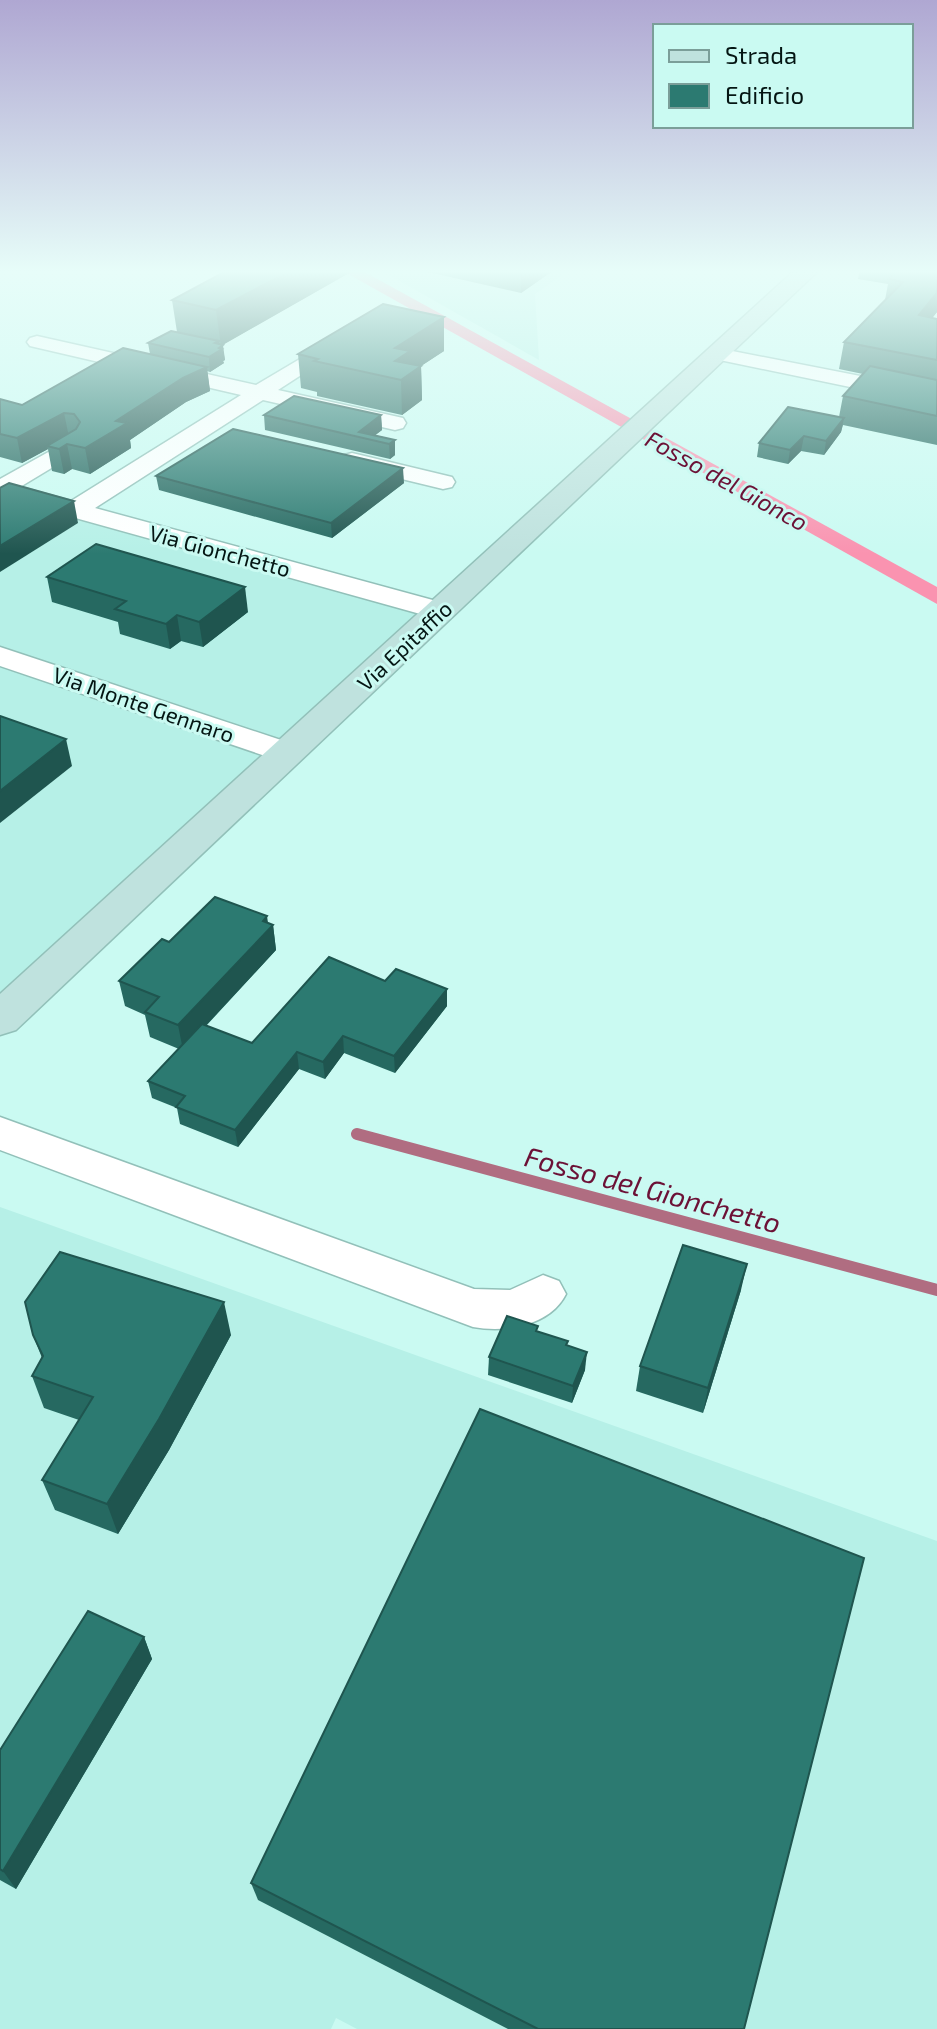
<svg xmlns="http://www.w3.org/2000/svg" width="937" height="2029" viewBox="0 0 937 2029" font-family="'Exo 2',sans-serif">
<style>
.built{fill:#b6f0e7}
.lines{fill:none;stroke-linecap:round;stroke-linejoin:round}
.stream{stroke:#b06d81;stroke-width:12}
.canal{fill:#fa93b0;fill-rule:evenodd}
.street-casing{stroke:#92c0b9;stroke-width:3}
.secondary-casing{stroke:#92c0b9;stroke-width:3}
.street{fill:#fff;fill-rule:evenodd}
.secondary{fill:#bfe2de;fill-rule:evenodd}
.wall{fill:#266961}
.shaded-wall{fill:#1f554f}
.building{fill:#2c7a71;stroke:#1f554f;stroke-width:2}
.labels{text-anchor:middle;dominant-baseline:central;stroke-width:6;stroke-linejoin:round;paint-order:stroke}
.far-street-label{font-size:22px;fill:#041513;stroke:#cafaf2}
.far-water-label{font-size:24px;font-style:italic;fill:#6c1136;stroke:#cafaf2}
.water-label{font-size:28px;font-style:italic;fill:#6c1136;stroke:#cafaf2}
</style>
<rect width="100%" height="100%" fill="#cafaf2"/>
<!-- built -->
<g class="built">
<path d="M380 270H570L535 294 539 360Z"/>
<path d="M0 498 418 614 0 994Z"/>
<path d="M0 1207 937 1541V2029H357L336 2018 331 2029H0Z"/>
</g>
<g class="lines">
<!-- stream -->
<path class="stream" d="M357 1134 937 1290"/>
<!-- canal -->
<path class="canal" d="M341 270H361L937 587V604Z"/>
<!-- street casing -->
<g class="street-casing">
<g id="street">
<path d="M342 334 349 336 352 340 349 344 278 390 403 418 406 423 403 428 395 430 263 400 95 508 451 605 455 611 451 617 441 619 431 617 0 497V479L70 440 78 442 82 447 78 452 20 487 71 501 241 395 30 346 27 342 30 338 37 336 256 385Z"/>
<path d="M717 348 937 391V405L710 358 707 354Z"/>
<path d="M352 453 452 477 455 482 452 487 443 489 344 465 340 460 344 455Z"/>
<path d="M0 647 299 746 304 753 299 760 288 762 277 760 0 666Z"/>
<path d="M0 1117 474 1289 510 1290 543 1275 559 1281 566 1294C550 1326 505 1333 473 1327L0 1150Z"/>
</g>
</g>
<!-- secondary casing -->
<g class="secondary-casing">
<path id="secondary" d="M795 270H819L16 1030 0 1035V994Z"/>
</g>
<!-- street -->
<use href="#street" class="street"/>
<!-- secondary -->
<use href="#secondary" class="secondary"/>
</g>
<!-- wall -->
<g class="wall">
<path d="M228 270H349V273L222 345 225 360 223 361 224 363 210 372 207 371 210 391 186 402 130 440 131 448 90 474 72 469 64 474 52 471 48 449 22 463 0 457V399L22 405 150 354 148 343 177 332 172 300Z"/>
<path d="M419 270H554L521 293Z"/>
<path d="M860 270H937V312L932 318 937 319V445L843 425 841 432 824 455 801 451 788 464 757 457 759 443 839 417 843 396 863 374 839 369 844 342 885 300 888 284 858 279Z"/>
<path d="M444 317V351L421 366 422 400 402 415 317 396V392L301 388 298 354Z"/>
<path d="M264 415H381L382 430 375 435 395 440V455L390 459 265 430Z"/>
<path d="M156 476 404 483 332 538 159 490Z"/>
<path d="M47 577 248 612 203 647 181 641 170 649 120 634 118 622 52 602Z"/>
<path d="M268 923 273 925 276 950 206 1026 252 1043 385 981 447 1006 395 1073 344 1053 325 1079 299 1069 238 1147 180 1124 177 1108 152 1098 148 1081 179 1049 150 1037 145 1015 125 1006 119 981 169 942Z"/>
<path d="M741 1290 703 1413 636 1391 640 1366Z"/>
<path d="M538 1331 567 1346 585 1370 572 1403 488 1375 489 1357Z"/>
<path d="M33 1335H231L169 1450 118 1534 55 1510 42 1480 79 1420 44 1408 32 1376 42 1358Z"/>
<path d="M144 1637 152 1659 16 1889 0 1880V1750Z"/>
<path d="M251 1883 744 2029H508L258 1900Z"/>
</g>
<!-- shaded-wall -->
<g class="shaded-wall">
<path d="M292 270H349V273L221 346 216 310Z"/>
<path d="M528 270H554L521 293V274Z"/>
<path d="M937 293V312L914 341 919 315Z"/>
<path d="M444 317V351L421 366 422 400 402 415 401 380 396 379 395 348Z"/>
<path d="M219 341 220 347 223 345 225 360 223 361 224 363 210 372 209 357 215 343Z"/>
<path d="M207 367 210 391 186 402 130 440 131 448 90 474 85 448 116 421 183 378Z"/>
<path d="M64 413 69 437 47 446 48 449 22 463 17 438Z"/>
<path d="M381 415 382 430 369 440 359 432Z"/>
<path d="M844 418 841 432 824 455 826 441Z"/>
<path d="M804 436 801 451 788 464 790 450Z"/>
<path d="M395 440V455L390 459 389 444Z"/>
<path d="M67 444 72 469 64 474 59 449Z"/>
<path d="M403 468 404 483 332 538 331 523Z"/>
<path d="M74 501 78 523 0 572V546Z"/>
<path d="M245 587 248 612 203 647 199 622Z"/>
<path d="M177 615 181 641 170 649 166 624Z"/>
<path d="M66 739 72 766 0 823V791Z"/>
<path d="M267 916 269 930 273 925 276 950 183 1050 178 1025Z"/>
<path d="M447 989V1006L395 1073 394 1056Z"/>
<path d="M343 1036 344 1053 325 1079 323 1062Z"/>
<path d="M297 1052 299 1069 238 1147 235 1130Z"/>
<path d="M747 1264 741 1290 703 1413 708 1388Z"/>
<path d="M224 1302 231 1335 169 1450 118 1534 107 1504Z"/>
<path d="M587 1352 585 1370 572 1403 573 1386Z"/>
<path d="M144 1637 152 1659 16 1889 3 1871Z"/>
</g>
<!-- building -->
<g class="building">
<path d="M228 270H292L216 310 172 300Z"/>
<path d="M501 270H528L521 274Z"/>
<path d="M897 270H937V293L919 315 937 319V360L844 342 903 282 889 279Z"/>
<path d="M383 304 444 317 395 348 410 351 395 361 421 366 401 380 314 361 318 359 298 354Z"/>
<path d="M171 331 219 341 215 343 223 345 219 348 222 349 209 357 148 343Z"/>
<path d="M123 348 207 367 183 378 116 421 127 423 85 448 67 444 59 449 47 446 76 429 80 422 74 414 64 413 17 438 0 434V399L22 405Z"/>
<path d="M870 366 937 380V416L843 396Z"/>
<path d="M294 396 381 415 359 432 395 440 389 444 264 415Z"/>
<path d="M788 407 844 418 826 441 804 436 790 450 759 443Z"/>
<path d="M233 429 403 468 331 523 156 476Z"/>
<path d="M9 483 74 501 0 546V488Z"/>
<path d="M96 544 245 587 199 622 177 615 166 624 115 609 126 601 47 577Z"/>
<path d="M0 716 66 739 0 791Z"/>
<path d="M215 897 267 916 263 921 273 925 178 1025 145 1012 159 997 119 981 162 939 169 942Z"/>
<path d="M329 957 385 981 396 969 447 989 394 1056 343 1036 323 1062 297 1052 235 1130 176 1107 185 1096 148 1081 202 1024 252 1043Z"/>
<path d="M683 1245 747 1264 708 1388 640 1366Z"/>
<path d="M60 1252 224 1302 159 1419 107 1504 42 1480 93 1397 32 1376 43 1356 33 1335 25 1302Z"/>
<path d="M507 1316 538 1326 536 1331 568 1341 566 1345 587 1352 573 1386 489 1357Z"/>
<path d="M480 1409 864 1558 744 2029H538L251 1883Z"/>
<path d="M88 1611 144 1637 3 1871 0 1869V1750Z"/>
</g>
<!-- sky -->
<linearGradient id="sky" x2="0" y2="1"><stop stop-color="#afa7d2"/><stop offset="0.49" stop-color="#e7fdf9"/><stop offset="1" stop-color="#e7fdf9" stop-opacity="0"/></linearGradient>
<rect width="937" height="554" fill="url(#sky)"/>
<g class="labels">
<!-- far-street labels -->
<g class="far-street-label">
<text transform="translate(220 550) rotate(15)">Via Gionchetto</text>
<text transform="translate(404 645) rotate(-43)">Via Epitaffio</text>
<text transform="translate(144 704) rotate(19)">Via Monte Gennaro</text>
</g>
<!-- far-water labels -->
<g class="far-water-label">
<text transform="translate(727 480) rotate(29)">Fosso del Gionco</text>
</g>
<!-- water labels -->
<g class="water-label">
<text transform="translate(653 1189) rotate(15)">Fosso del Gionchetto</text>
</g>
</g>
<!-- legend -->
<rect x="653" y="24" width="260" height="104" fill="#cafaf2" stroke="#7b9e99" stroke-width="2"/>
<rect x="669" y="50" width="40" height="12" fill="#bfe2de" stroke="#7b9e99" stroke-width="2"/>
<text x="725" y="64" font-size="24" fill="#041513">Strada</text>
<rect x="669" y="84" width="40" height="24" fill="#2c7a71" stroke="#7b9e99" stroke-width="2"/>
<text x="725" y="104" font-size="24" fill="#041513">Edificio</text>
</svg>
